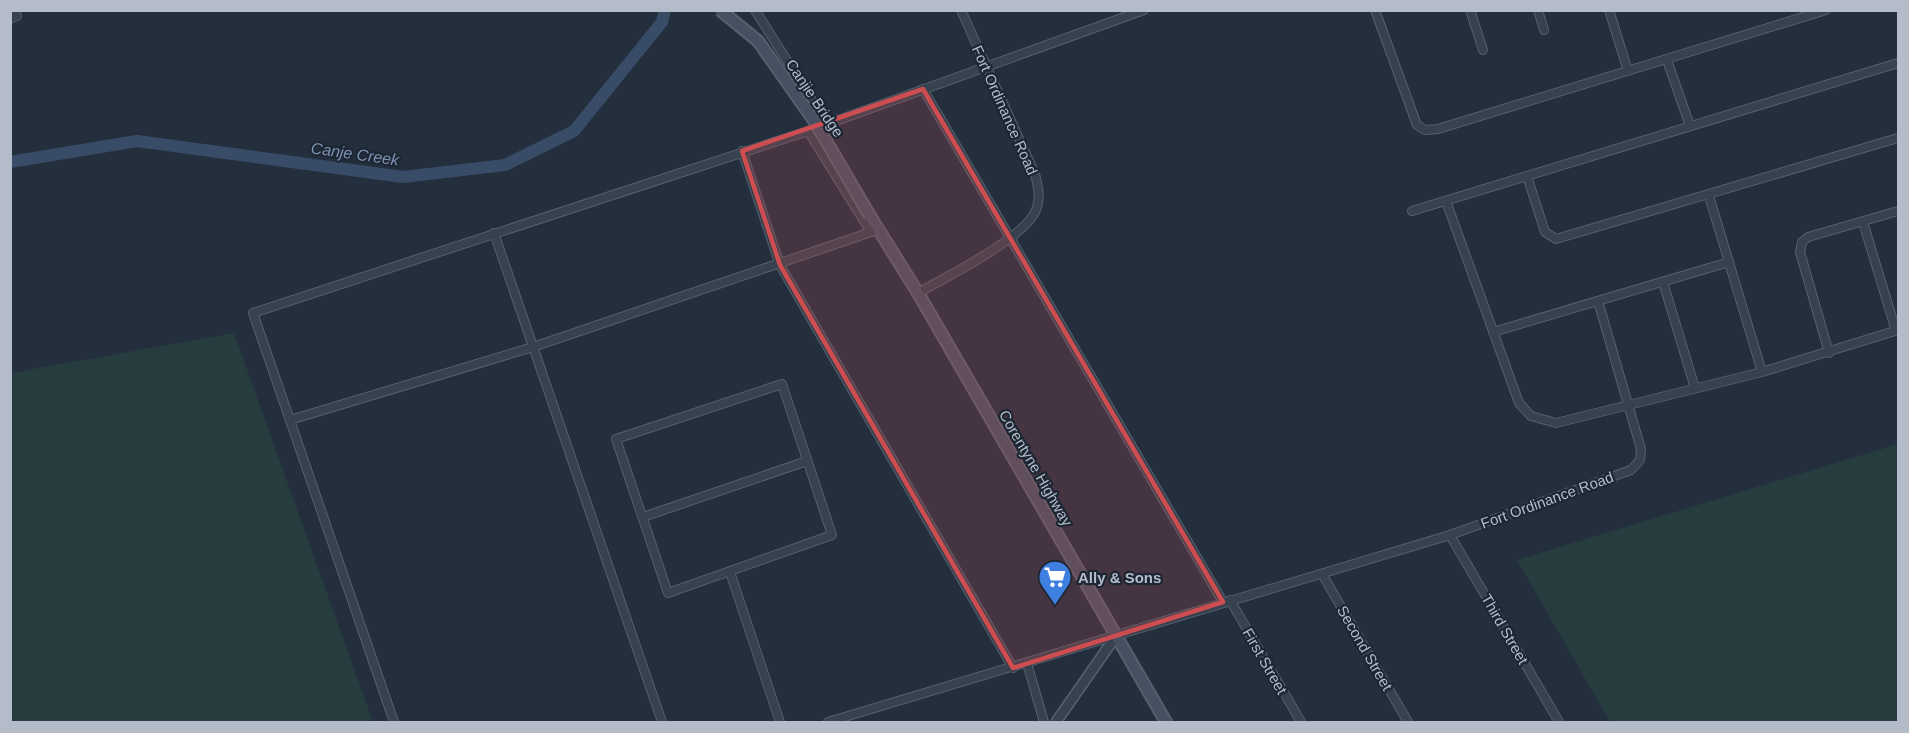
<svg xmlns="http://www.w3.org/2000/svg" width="1909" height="733" viewBox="0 0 1909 733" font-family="Arial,sans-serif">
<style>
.green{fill:#263c3f}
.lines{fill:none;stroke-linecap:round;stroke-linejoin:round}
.river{stroke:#394c67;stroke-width:12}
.minor-casing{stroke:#565f6c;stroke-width:10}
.tertiary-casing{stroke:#565f6c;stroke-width:12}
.secondary-casing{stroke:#565f6c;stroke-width:14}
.minor{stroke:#38414e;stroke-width:8}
.tertiary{stroke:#38414e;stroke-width:9}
.secondary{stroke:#465061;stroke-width:10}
.secondary-bridge-casing{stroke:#565f6c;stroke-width:14;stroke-linecap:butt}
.secondary-bridge{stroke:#465061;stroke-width:10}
.marked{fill:#ce4d50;fill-opacity:0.2;stroke:#ce4d50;stroke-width:4.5;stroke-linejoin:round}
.labels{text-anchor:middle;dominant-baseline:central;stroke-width:4.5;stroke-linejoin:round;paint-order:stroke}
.street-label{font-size:15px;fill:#b4bcc9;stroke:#1d2633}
.poi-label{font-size:15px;font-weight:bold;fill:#b4bcc9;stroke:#1d2633;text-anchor:start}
.water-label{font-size:16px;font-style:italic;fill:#7c92b1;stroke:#1d2633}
</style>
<rect width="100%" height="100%" fill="#242f3e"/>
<!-- green -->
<g class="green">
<path d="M234 333 373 722H11V373Z"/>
<path d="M1898 444V722H1610L1517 560Z"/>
</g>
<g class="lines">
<!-- river -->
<path class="river" d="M10 162 137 141 403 177 505 165 574 131 662 22 665 10"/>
<!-- minor casing -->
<g class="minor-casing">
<g id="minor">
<path d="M755 10 827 124"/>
<path d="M1375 10 1417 125 1425 130 1438 129 1826 10"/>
<path d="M1470 10 1483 50"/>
<path d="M1538 10 1544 30"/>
<path d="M1609 10 1628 71"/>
<path d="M10 19 17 16 14 10"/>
<path d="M1667 60 1690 126"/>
<path d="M923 89 1223 602"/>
<path d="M808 131 871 232"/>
<path d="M742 151 780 265 1013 668"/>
<path d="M1527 176 1545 232 1556 239 1898 138"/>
<path d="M1709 196 1762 372"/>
<path d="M1446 201 1519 403 1531 416 1556 423 1762 372 1898 330"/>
<path d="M1412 211 1898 63"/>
<path d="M1863 222 1896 331"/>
<path d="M494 233 662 722"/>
<path d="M1663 282 1695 388"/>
<path d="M918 293C946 277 1025 238 1036 210 1041 198 1038 186 1035 174L961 10"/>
<path d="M1493 332 1729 262"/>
<path d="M1829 353 1800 252 1802 242 1808 237 1898 211"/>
<path d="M782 384 832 535 668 593 616 439Z"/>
<path d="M290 420 533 347 880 229"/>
<path d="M643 517 807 461"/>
<path d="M1450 535 1559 722"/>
<path d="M730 572 780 722"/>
<path d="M1322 574 1408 722"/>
<path d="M1230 600 1301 722"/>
<path d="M1027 663 1044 722"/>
<path d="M394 722 253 313 808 131 1144 10"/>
<path d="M828 722 1450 535 1631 470 1640 460 1641 449 1598 301"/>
</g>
</g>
<!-- tertiary casing -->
<g class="tertiary-casing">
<path id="tertiary" d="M1056 722 1116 636"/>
</g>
<!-- secondary casing -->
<g class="secondary-casing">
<path id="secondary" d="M870 216 918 293 1166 722"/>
</g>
<!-- minor -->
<use href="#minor" class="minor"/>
<!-- tertiary -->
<use href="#tertiary" class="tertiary"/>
<!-- secondary -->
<use href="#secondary" class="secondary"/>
<!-- secondary-bridge casing -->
<g class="secondary-bridge-casing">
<path id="secondary-bridge" d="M720 10 758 41 815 122 870 216"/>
</g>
<!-- secondary-bridge -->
<use href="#secondary-bridge" class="secondary-bridge"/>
</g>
<!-- marked area -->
<path class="marked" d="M923 89 1223 602 1013 668 780 265 742 151Z"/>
<!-- icons -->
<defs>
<g id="supermarket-pin" transform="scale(1.725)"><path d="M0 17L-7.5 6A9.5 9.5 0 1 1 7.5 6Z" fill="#3f7fe0" stroke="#1d2633"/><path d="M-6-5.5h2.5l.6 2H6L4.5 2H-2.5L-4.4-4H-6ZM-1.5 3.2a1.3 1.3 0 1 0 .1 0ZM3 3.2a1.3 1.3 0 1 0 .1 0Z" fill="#fff"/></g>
</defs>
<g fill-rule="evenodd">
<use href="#supermarket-pin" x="1055" y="577"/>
</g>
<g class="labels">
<!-- street labels -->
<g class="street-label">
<text transform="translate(815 98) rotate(56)">Canjie Bridge</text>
<text transform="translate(1005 110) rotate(66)">Fort Ordinance Road</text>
<text transform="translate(1036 468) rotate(60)">Corentyne Highway</text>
<text transform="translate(1547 500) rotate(-20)">Fort Ordinance Road</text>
<text transform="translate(1505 629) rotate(60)">Third Street</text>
<text transform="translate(1365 648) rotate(60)">Second Street</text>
<text transform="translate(1265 661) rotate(60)">First Street</text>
</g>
<!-- poi labels -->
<g class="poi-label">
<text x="1078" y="577">Ally &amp; Sons</text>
</g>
<!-- water labels -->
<g class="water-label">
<text transform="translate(355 154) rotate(8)">Canje Creek</text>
</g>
</g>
<!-- border -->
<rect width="1909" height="733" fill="none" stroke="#b4bcc9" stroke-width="24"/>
</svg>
